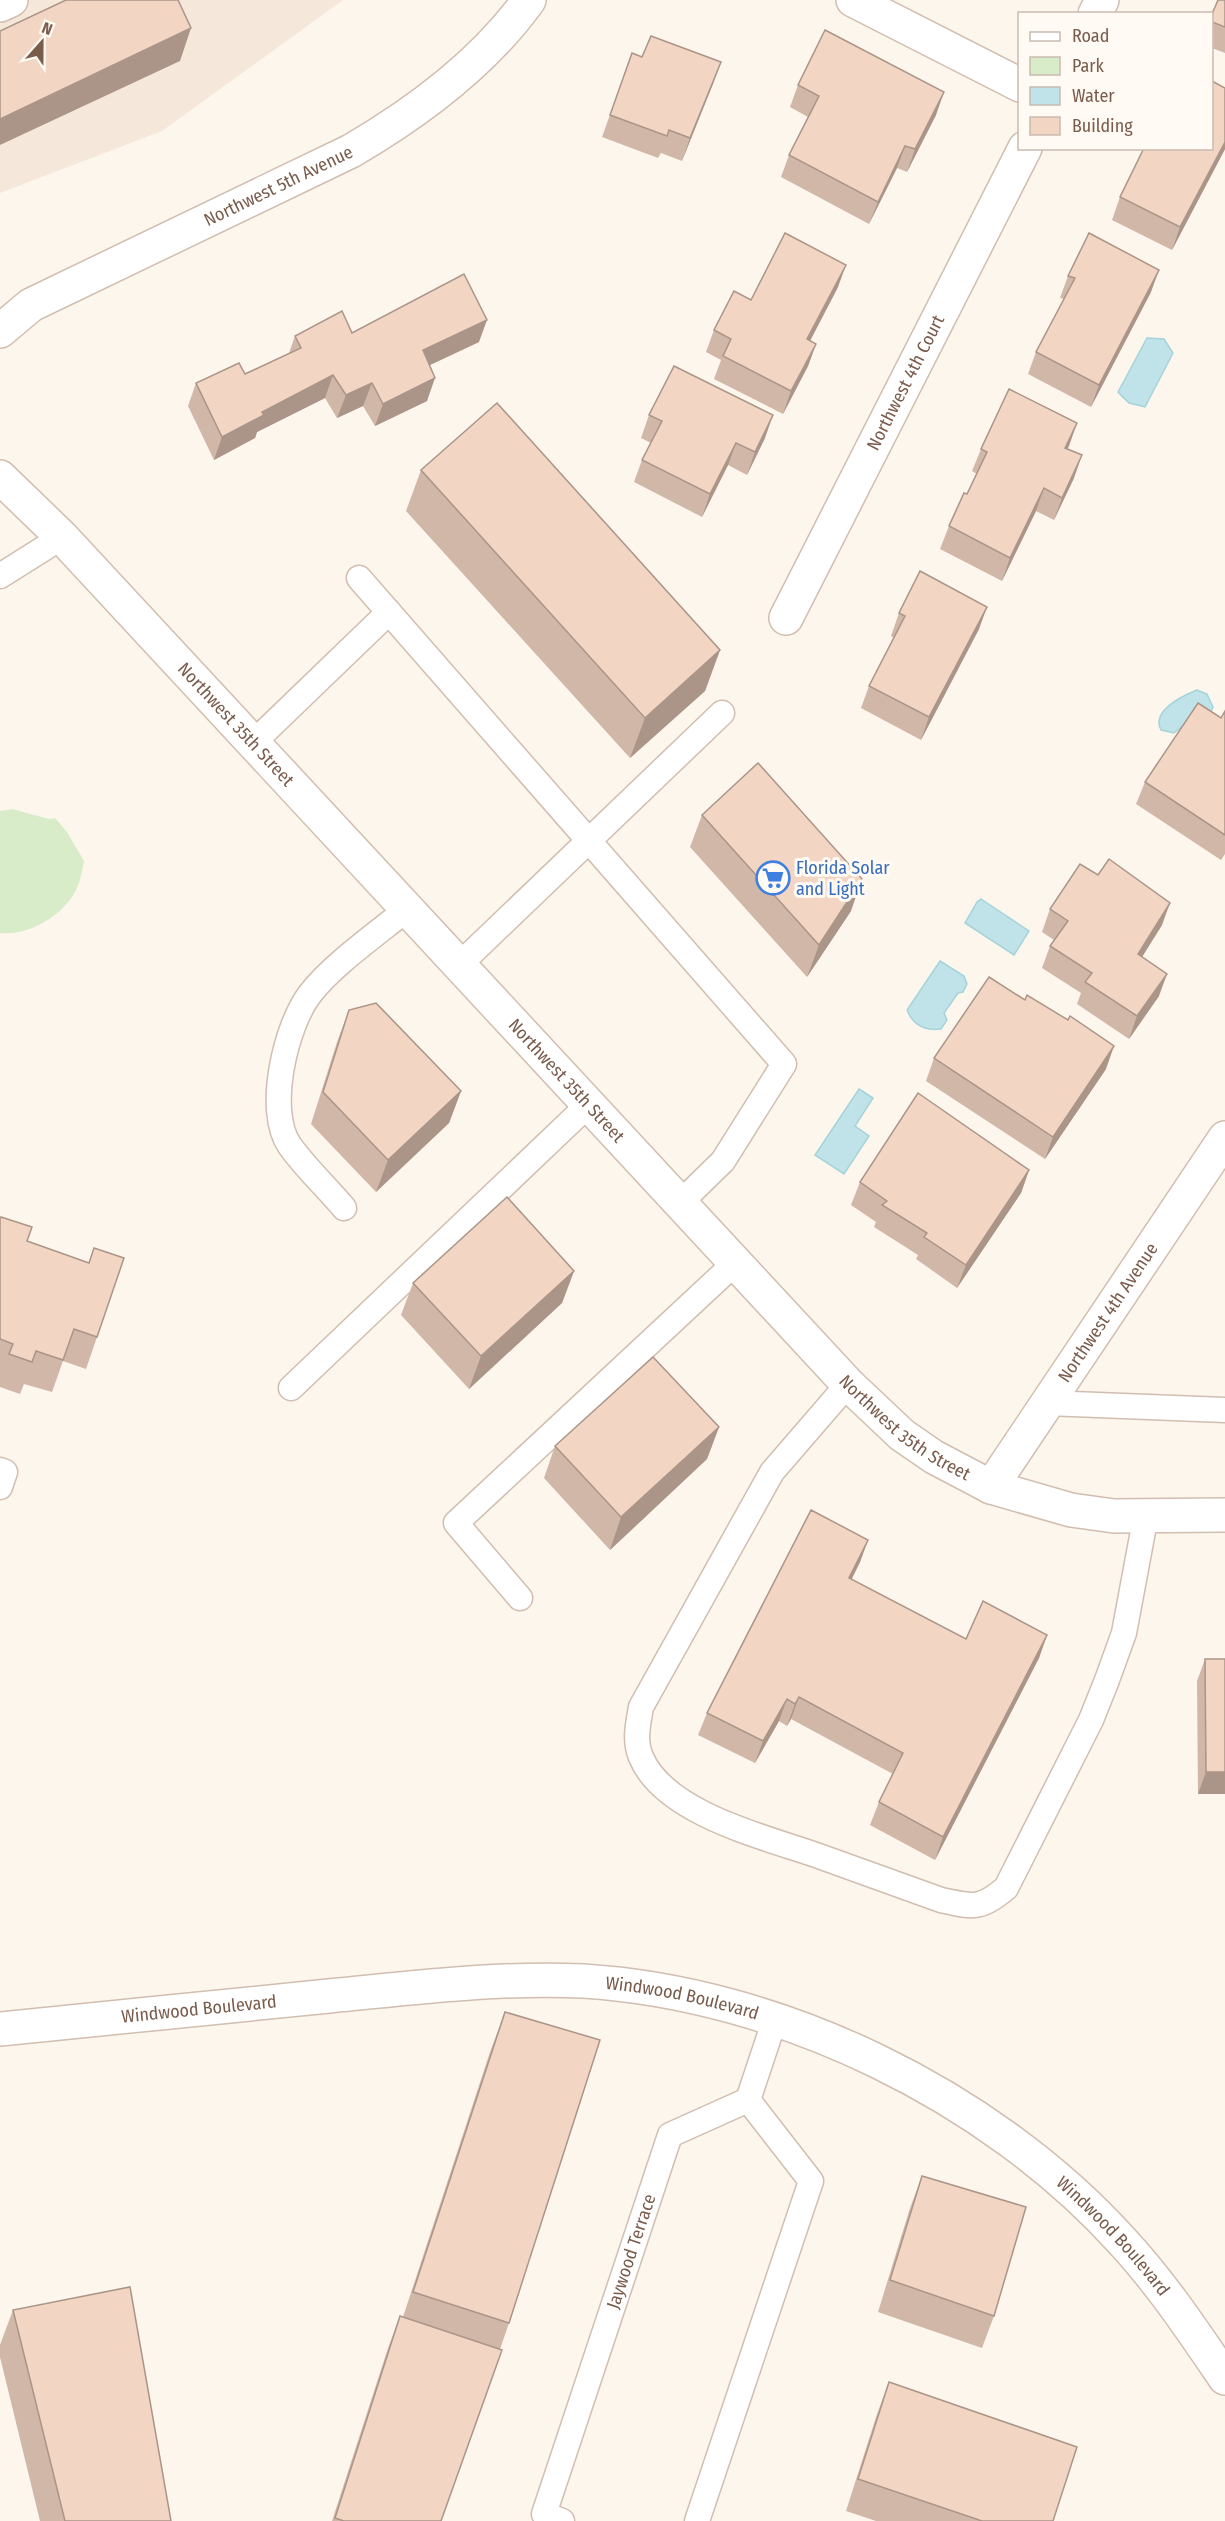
<svg xmlns="http://www.w3.org/2000/svg" width="1225" height="2521" viewBox="0 0 1225 2521" font-family="'Fira Sans Condensed',sans-serif">
<style>
.residential{fill:#f5e8da}
.green{fill:#d8ecc9}
.water{fill:#bfe3e8;stroke:#a5d3da;stroke-width:1.5}
.lines{fill:none;stroke-linecap:round;stroke-linejoin:round}
.service-casing{stroke:#d1beb0;stroke-width:27}
.minor-casing{stroke:#d1beb0;stroke-width:36}
.tertiary-casing{stroke:#d1beb0;stroke-width:36}
.service{stroke:#fff;stroke-width:24}
.minor{stroke:#fff;stroke-width:33}
.tertiary{stroke:#fff;stroke-width:33}
.wall{fill:#d1b7a8}
.shaded-wall{fill:#aa9588}
.building{fill:#f3d5c3;stroke:#aa9588;stroke-width:1.5}
.labels{text-anchor:middle;dominant-baseline:central;stroke-width:6;stroke-linejoin:round;paint-order:stroke}
.street-label{font-size:18px;fill:#7a5c4d;stroke:#fffaf3}
.shop-label{font-size:18px;fill:#366cbe;stroke:#fffaf3;text-anchor:start}
</style>
<rect width="100%" height="100%" fill="#fdf6ec"/>
<!-- residential -->
<path class="residential" d="M0 0H343L162 131 0 193Z"/>
<!-- green -->
<path class="green" d="M12 809 49 819 55 818 67 832 84 861C82 872 80 883 75 892 61 917 28 936 0 933V811Z"/>
<!-- water -->
<g class="water">
<path d="M1147 338 1164 339 1173 353 1145 407 1129 403 1118 392Z"/>
<path d="M1197 690 1207 694 1213 707 1210 714 1186 723 1174 733 1161 730C1151 711 1182 696 1197 690Z"/>
<path d="M981 899 1029 931 1014 955 965 923 977 902Z"/>
<path d="M940 961 964 976 967 984 963 992 958 993 944 1013 947 1020 941 1029C925 1031 913 1025 907 1010Z"/>
<path d="M859 1089 873 1098 855 1126 869 1136 844 1174 815 1155Z"/>
</g>
<g class="lines">
<!-- service casing -->
<g class="service-casing">
<g id="service">
<path d="M0 576 62 537"/>
<path d="M359 578 784 1064 723 1161 680 1203"/>
<path d="M253 743 389 612"/>
<path d="M459 965 722 713"/>
<path d="M344 1208C328 1189 304 1166 290 1146 265 1111 286 1025 310 994 332 965 378 933 407 909"/>
<path d="M848 1384 772 1472 641 1707C638 1724 634 1741 641 1757 664 1813 764 1837 816 1855 858 1870 899 1885 941 1900 973 1907 980 1910 1006 1888L1091 1720 1107 1680 1124 1633 1146 1515"/>
<path d="M291 1388 588 1105"/>
<path d="M1047 1403 1225 1410"/>
<path d="M0 1470 5 1472 0 1487"/>
<path d="M520 1598 456 1523 735 1263"/>
<path id="s1" d="M562 2521 544 2514 670 2135 748 2100 775 2019"/>
<path d="M697 2521 811 2181 748 2100"/>
</g>
</g>
<!-- minor casing -->
<g class="minor-casing">
<g id="minor">
<path d="M853 0 1020 85"/>
<path d="M0 5 11 0"/>
<path d="M1095 14 1102 0"/>
<path id="s2" d="M0 331 31 305 351 151C418 112 483 64 529 0"/>
<path id="s3" d="M786 618 1025 148"/>
<path id="s4" d="M991 1487 1225 1138"/>
<path id="s5" d="M0 2029C110 2018 219 2007 329 1996 413 1988 498 1977 583 1981 779 1993 990 2095 1122 2241 1161 2283 1193 2331 1225 2378"/>
</g>
</g>
<!-- tertiary casing -->
<g class="tertiary-casing">
<g id="tertiary">
<path id="s6" d="M0 477 62 537 848 1384 902 1435 934 1457 991 1487 1071 1510 1114 1516 1225 1515"/>
</g>
</g>
<!-- service -->
<use href="#service" class="service"/>
<!-- minor -->
<use href="#minor" class="minor"/>
<!-- tertiary -->
<use href="#tertiary" class="tertiary"/>
</g>
<!-- wall -->
<g class="wall">
<path d="M1225 0V53L1212 48V14Z"/>
<path d="M632 53 642 57 721 62 682 161 661 153 658 158 602 137Z"/>
<path d="M798 85 936 115 907 172 897 168 869 224 781 177 789 155 808 117 790 107Z"/>
<path d="M1225 88V149L1172 250 1112 220 1120 197Z"/>
<path d="M1068 276 1151 292 1091 407 1028 374 1036 352 1064 299 1060 298Z"/>
<path d="M838 287 810 341 816 344 808 366 783 414 714 379 721 360 706 352 714 330Z"/>
<path d="M352 333 479 342 430 365 427 401 375 426 363 406 337 418 325 398 257 432 255 438 214 460 188 406 196 383 245 374 289 353 295 336Z"/>
<path d="M649 415 765 438 747 475 728 465 702 517 634 482 642 460 651 443 641 438Z"/>
<path d="M981 449H1067L1074 478 1054 520 1036 511 1002 581 940 549 949 526 967 494 977 474 972 471Z"/>
<path d="M421 470 720 650 705 691 630 758 406 511Z"/>
<path d="M899 613 979 629 921 740 861 708 869 686 894 638 891 636Z"/>
<path d="M1225 711V854L1221 860 1136 804 1145 782 1221 718Z"/>
<path d="M702 815 851 911 807 977 690 847Z"/>
<path d="M1050 909 1162 925 1142 957 1159 996 1129 1039 1077 1004 1081 993 1042 968 1050 946 1054 940 1042 932Z"/>
<path d="M349 1010 461 1091 449 1123 376 1192 311 1124 337 1042Z"/>
<path d="M934 1058 1106 1069 1045 1159 926 1081Z"/>
<path d="M1029 1170 1021 1193 957 1288 916 1259 918 1255 874 1227 876 1222 851 1205 860 1182Z"/>
<path d="M0 1219 27 1241 97 1337 86 1369 63 1361 52 1392 24 1384 20 1394 0 1387Z"/>
<path d="M574 1271 562 1303 469 1389 401 1315 413 1283Z"/>
<path d="M719 1427 707 1459 610 1550 544 1478 555 1446Z"/>
<path d="M868 1540 860 1562 851 1580 966 1639 1047 1635 1039 1658 935 1860 870 1825 879 1802 893 1774 791 1719 787 1726 779 1721 755 1763 698 1735 707 1713Z"/>
<path d="M1205 1659 1225 1794H1198L1197 1681Z"/>
<path d="M505 2012 509 2323 441 2521H332L388 2348 400 2316 403 2317 490 2052Z"/>
<path d="M922 2176 994 2316 982 2348 878 2312 910 2208Z"/>
<path d="M13 2310 171 2521H40L0 2357V2345Z"/>
<path d="M889 2382 1053 2521H876L846 2511 877 2414Z"/>
</g>
<!-- shaded-wall -->
<g class="shaded-wall">
<path d="M191 28 180 61 0 145V119Z"/>
<path d="M721 62 713 84 682 161 690 138Z"/>
<path d="M944 92 936 115 907 172 915 149Z"/>
<path d="M1225 142V149L1172 250 1180 227Z"/>
<path d="M905 146 897 168 869 224 878 202Z"/>
<path d="M846 265 838 287 799 362 807 339Z"/>
<path d="M1159 270 1151 292 1091 407 1099 385Z"/>
<path d="M487 320 479 342 415 372 423 350Z"/>
<path d="M816 344 808 366 783 414 791 391Z"/>
<path d="M333 375 325 398 257 432 255 438 214 460 222 437 262 412Z"/>
<path d="M435 378 427 401 375 426 383 404Z"/>
<path d="M372 383 363 406 337 418 346 395Z"/>
<path d="M773 415 765 438 747 475 755 452Z"/>
<path d="M1077 423 1069 446 1057 470 1065 448Z"/>
<path d="M736 443 728 465 702 517 710 494Z"/>
<path d="M1082 455 1074 478 1054 520 1062 498Z"/>
<path d="M1044 488 1036 511 1002 581 1010 558Z"/>
<path d="M987 607 979 629 921 740 929 717Z"/>
<path d="M720 650 705 691 630 758 645 718Z"/>
<path d="M862 879 851 911 807 977 819 945Z"/>
<path d="M1170 903 1162 925 1130 976 1138 954Z"/>
<path d="M1167 974 1159 996 1129 1039 1137 1016Z"/>
<path d="M1114 1046 1106 1069 1045 1159 1053 1137Z"/>
<path d="M461 1091 449 1123 376 1192 388 1160Z"/>
<path d="M1029 1170 1021 1193 957 1288 966 1265Z"/>
<path d="M574 1271 562 1303 469 1389 481 1356Z"/>
<path d="M719 1427 707 1459 610 1550 621 1517Z"/>
<path d="M868 1540 860 1562 841 1601 849 1578Z"/>
<path d="M1047 1635 1039 1658 935 1860 943 1837Z"/>
<path d="M799 1697 791 1719 787 1726 795 1704Z"/>
<path d="M787 1699 779 1721 755 1763 763 1741Z"/>
<path d="M1206 1772H1225V1794H1198Z"/>
</g>
<!-- building -->
<g class="building">
<path d="M66 0H178L191 28 0 119V31Z"/>
<path d="M1218 0H1225V27L1212 22V14Z"/>
<path d="M825 30 944 92 915 149 905 146 878 202 789 155 819 96 798 85Z"/>
<path d="M651 36 721 62 690 138 669 130 667 136 610 115 632 53 642 57Z"/>
<path d="M1212 81 1225 88V142L1180 227 1120 197 1144 148H1212Z"/>
<path d="M785 233 846 265 807 339 816 344 791 391 723 356 731 339 714 330 734 291 751 300Z"/>
<path d="M1089 233 1159 270 1099 385 1036 352 1075 278 1068 276Z"/>
<path d="M464 274 487 320 423 350 435 378 383 404 372 383 346 395 333 375 262 412 264 415 222 437 196 383 239 363 245 374 301 348 295 336 342 311 352 333Z"/>
<path d="M674 366 773 415 755 452 736 443 710 494 642 460 662 421 649 415Z"/>
<path d="M1009 389 1077 423 1065 448 1082 455 1062 498 1044 488 1010 558 949 526 964 493 967 494 987 452 981 449Z"/>
<path d="M497 403 720 650 645 718 421 470Z"/>
<path d="M920 571 987 607 929 717 869 686 905 616 899 613Z"/>
<path d="M1198 703 1221 718 1225 711V835L1145 782Z"/>
<path d="M758 763 862 879 819 945 702 815Z"/>
<path d="M1109 859 1170 903 1138 954 1167 974 1137 1016 1085 982 1092 973 1050 946 1068 921 1050 909 1080 864 1098 875Z"/>
<path d="M989 977 1025 1000 1027 995 1068 1020 1070 1016 1114 1046 1053 1137 934 1058Z"/>
<path d="M376 1003 461 1091 388 1160 323 1092 349 1010Z"/>
<path d="M918 1093 1029 1170 966 1265 924 1237 927 1233 882 1205 887 1201 860 1182Z"/>
<path d="M507 1197 574 1271 481 1356 413 1283Z"/>
<path d="M1 1217 32 1227 27 1241 89 1263 94 1248 124 1258 97 1337 74 1329 63 1360 36 1351 32 1362 9 1354 13 1344 0 1339V1219Z"/>
<path d="M653 1357 719 1427 621 1517 555 1446Z"/>
<path d="M811 1510 868 1540 849 1578 966 1639 983 1601 1047 1635 943 1837 879 1802 903 1753 799 1697 795 1704 787 1699 763 1741 707 1713Z"/>
<path d="M1205 1659H1225V1772H1206Z"/>
<path d="M505 2012 600 2040 509 2323 413 2292Z"/>
<path d="M922 2176 1026 2207 994 2316 890 2280Z"/>
<path d="M130 2287 171 2521H65L13 2310Z"/>
<path d="M400 2316 502 2350 441 2521H344L335 2518Z"/>
<path d="M889 2382 1077 2447 1053 2521H982L858 2479Z"/>
</g>
<!-- icons -->
<defs>
<g id="supermarket-ring" transform="scale(1.725)"><circle r="9.5" fill="#fffaf3" stroke="#3f7fe0" stroke-width="1.5"/><path d="M-6-5.5h2.5l.6 2H6L4.5 2H-2.5L-4.4-4H-6ZM-1.5 3.2a1.3 1.3 0 1 0 .1 0ZM3 3.2a1.3 1.3 0 1 0 .1 0Z" fill="#3f7fe0"/></g>
</defs>
<g fill-rule="evenodd">
<use href="#supermarket-ring" x="773" y="878"/>
</g>
<g class="labels">
<!-- street labels -->
<g class="street-label">
<text stroke="none"><textPath href="#s2" startOffset="315">Northwest 5th Avenue</textPath></text>
<text stroke="none"><textPath href="#s3" startOffset="264">Northwest 4th Court</textPath></text>
<text stroke="none"><textPath href="#s6" startOffset="342">Northwest 35th Street</textPath></text>
<text stroke="none"><textPath href="#s6" startOffset="828">Northwest 35th Street</textPath></text>
<text stroke="none"><textPath href="#s4" startOffset="210">Northwest 4th Avenue</textPath></text>
<text stroke="none"><textPath href="#s6" startOffset="1314">Northwest 35th Street</textPath></text>
<text stroke="none"><textPath href="#s5" startOffset="686">Windwood Boulevard</textPath></text>
<text stroke="none"><textPath href="#s5" startOffset="200">Windwood Boulevard</textPath></text>
<text stroke="none"><textPath href="#s5" startOffset="1188">Windwood Boulevard</textPath></text>
<text stroke="none"><textPath href="#s1" startOffset="296">Jaywood Terrace</textPath></text>
</g>
<!-- shop labels -->
<g class="shop-label">
<text x="796" y="868">Florida Solar<tspan x="796" dy="21">and Light</tspan></text>
</g>
</g>
<!-- legend -->
<rect x="1018" y="12" width="195" height="138" fill="#fffaf3" stroke="#cabbb1" stroke-width="1.5"/>
<rect x="1030" y="32" width="30" height="9" fill="#ffffff" stroke="#cabbb1" stroke-width="1.5"/>
<text x="1072" y="42" font-size="18" fill="#7a5c4d">Road</text>
<rect x="1030" y="57" width="30" height="18" fill="#d8ecc9" stroke="#cabbb1" stroke-width="1.5"/>
<text x="1072" y="72" font-size="18" fill="#7a5c4d">Park</text>
<rect x="1030" y="87" width="30" height="18" fill="#bfe3e8" stroke="#cabbb1" stroke-width="1.5"/>
<text x="1072" y="102" font-size="18" fill="#7a5c4d">Water</text>
<rect x="1030" y="117" width="30" height="18" fill="#f3d5c3" stroke="#cabbb1" stroke-width="1.5"/>
<text x="1072" y="132" font-size="18" fill="#7a5c4d">Building</text>
<!-- north arrow -->
<g transform="translate(42 42) rotate(21)" stroke="#fffaf3" stroke-width="4.5" paint-order="stroke">
<path d="M0-4.5L10 22L0 15L-10 22Z" fill="#7a5c4d"/>
<text y="-9" font-size="16" font-weight="bold" text-anchor="middle" fill="#7a5c4d">N</text>
</g>
</svg>
